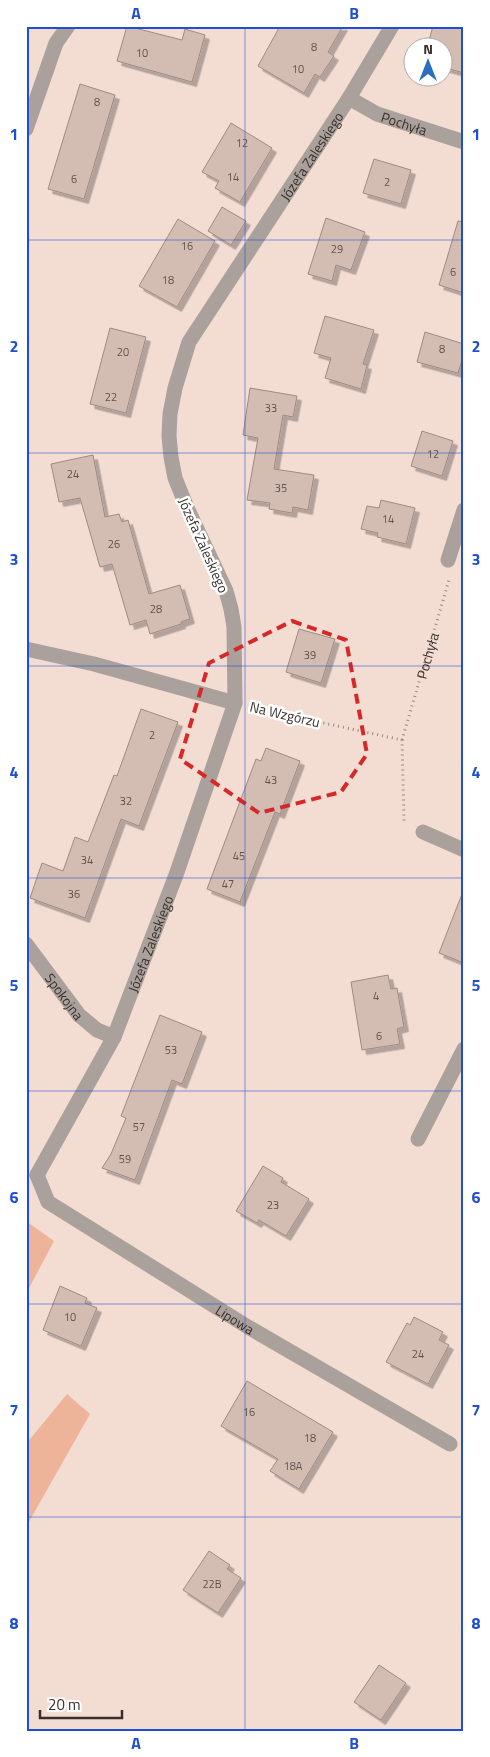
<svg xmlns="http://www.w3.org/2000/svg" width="490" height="1757" viewBox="0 0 490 1757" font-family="'Titillium Web',sans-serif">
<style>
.green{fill:#eeb49a}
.building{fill:#d3bdb3;stroke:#9e8a81;filter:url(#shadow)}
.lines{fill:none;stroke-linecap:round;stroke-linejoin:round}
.path{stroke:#978780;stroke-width:3;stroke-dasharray:1 4;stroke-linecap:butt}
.minor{stroke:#aaa09c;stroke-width:15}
.marked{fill:none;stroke:#d62828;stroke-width:4;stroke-dasharray:10 6;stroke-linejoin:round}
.grid{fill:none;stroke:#1d4ed8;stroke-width:1;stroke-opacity:0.55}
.labels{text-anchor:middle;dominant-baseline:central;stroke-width:5;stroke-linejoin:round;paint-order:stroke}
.number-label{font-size:11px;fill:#5f524d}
.street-label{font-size:14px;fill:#382f2b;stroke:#fff}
.neatline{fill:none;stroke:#1d4ed8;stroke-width:2}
.grid-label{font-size:16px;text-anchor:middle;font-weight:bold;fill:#1d4ed8}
</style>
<defs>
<filter id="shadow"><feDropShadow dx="4.5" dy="4.5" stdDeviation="0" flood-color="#0004"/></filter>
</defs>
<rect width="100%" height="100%" fill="#f3ddd3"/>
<!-- green -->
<g class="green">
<path d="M26 1221 54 1241 26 1294Z"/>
<path d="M67 1394 90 1414 26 1527V1444Z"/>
</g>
<!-- building -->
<g class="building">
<path d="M127 26 182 40 185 29 205 35 192 82 117 61Z"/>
<path d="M280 26H343L328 52 334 56 320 77 315 74 304 93 258 66Z"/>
<path d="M433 26H464V73L442 67V48H427Z"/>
<path d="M80 84 115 95 84 199 48 189Z"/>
<path d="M231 123 272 148 240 202 215 188 219 181 202 172Z"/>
<path d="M374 159 411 170 401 204 363 193Z"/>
<path d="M222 207 246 221 231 245 208 231Z"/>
<path d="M326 218 365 232 351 270 336 265 332 281 308 274Z"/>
<path d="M178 219 215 241 177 307 139 286Z"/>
<path d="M458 221 464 222V293L439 285Z"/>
<path d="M325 316 374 330 363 364 367 365 361 389 325 378 331 358 314 353Z"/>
<path d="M110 328 146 337 126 413 90 404Z"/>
<path d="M425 332 464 344V354L458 373 417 362Z"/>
<path d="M250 388 297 396 293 417 283 415 274 469 314 475 308 510 293 507 292 513 269 509 270 503 247 500 258 438 243 435Z"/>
<path d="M422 431 453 441 442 476 411 466Z"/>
<path d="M93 455 105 517 119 514 122 522 128 520 149 594 180 585 190 619 181 622V624L150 634 146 620 130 625 112 564 100 567 80 498 59 502 51 464Z"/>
<path d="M381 500 415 508 406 544 377 537 378 533 361 529 367 506 379 508Z"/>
<path d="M299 629 335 639 321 683 286 672Z"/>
<path d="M141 709 178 722 139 826 121 819 85 918 30 898 42 863 63 871 75 837 88 842 114 775 117 776Z"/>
<path d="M266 748 300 761 280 814 275 812 240 902 207 889 256 759 261 761Z"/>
<path d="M462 894 464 895V963L439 953Z"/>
<path d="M388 975 391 989 397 988 404 1027 397 1029 400 1044 362 1050 351 982Z"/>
<path d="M160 1015 202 1032 182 1084 172 1080 135 1180 102 1168 111 1154 126 1118 121 1116Z"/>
<path d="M263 1166 283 1178 281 1182 309 1199 286 1236 259 1220 257 1223 236 1211Z"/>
<path d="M60 1286 87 1298 85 1303 97 1308 81 1346 43 1330Z"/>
<path d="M414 1317 443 1332 439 1340 449 1345 428 1384 386 1362 407 1323 410 1325Z"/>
<path d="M247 1381 333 1432 299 1489 270 1471 278 1459 221 1426Z"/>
<path d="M209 1551 230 1565 227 1569 241 1578 218 1613 183 1590Z"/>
<path d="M379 1665 406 1683 381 1720 354 1702Z"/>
</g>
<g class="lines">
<!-- path -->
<g class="path">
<path d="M255 708 402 740 404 821"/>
<path id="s1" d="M402 740 449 580"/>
</g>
<!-- minor -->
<g class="minor">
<path id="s2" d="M349 98 377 114 464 142"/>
<path d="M26 129 56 43 68 26"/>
<path d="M448 560 464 510"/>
<path d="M26 649 94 664 235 703"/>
<path d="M423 832 464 850"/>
<path id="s3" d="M26 944 79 1015 97 1030 114 1037"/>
<path d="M418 1139 464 1049"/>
<path id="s4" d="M37 1175 114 1037 176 875 235 703 234 627 231 609 226 591 188 510 175 478 171 457 169 436 170 414 175 388 189 342 349 98 392 26"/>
<path id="s5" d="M37 1175 48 1202 248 1327 450 1444"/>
</g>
</g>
<!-- marked area -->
<path class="marked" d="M292 621 346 640 367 754 341 792 259 813 180 759 209 663Z"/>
<!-- grid -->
<path class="grid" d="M245 26V1731M26 240H464M26 453H464M26 666H464M26 878H464M26 1091H464M26 1304H464M26 1517H464"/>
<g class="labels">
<!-- number labels -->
<g class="number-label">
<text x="314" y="47">8</text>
<text x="142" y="53">10</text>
<text x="298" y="69">10</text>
<text x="97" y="102">8</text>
<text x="242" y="143">12</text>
<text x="233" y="177">14</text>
<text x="74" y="179">6</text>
<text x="387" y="182">2</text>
<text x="187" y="246">16</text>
<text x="337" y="249">29</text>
<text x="453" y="272">6</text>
<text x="168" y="280">18</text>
<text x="442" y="349">8</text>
<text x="123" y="352">20</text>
<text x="111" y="397">22</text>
<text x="271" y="408">33</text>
<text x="433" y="454">12</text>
<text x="73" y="474">24</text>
<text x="281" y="488">35</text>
<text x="388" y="519">14</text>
<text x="114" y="544">26</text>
<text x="156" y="609">28</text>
<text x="310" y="655">39</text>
<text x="152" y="735">2</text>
<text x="271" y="780">43</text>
<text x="126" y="801">32</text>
<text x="239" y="856">45</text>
<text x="87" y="860">34</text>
<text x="228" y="884">47</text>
<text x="74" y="894">36</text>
<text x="376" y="996">4</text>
<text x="379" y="1036">6</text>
<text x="171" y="1050">53</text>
<text x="139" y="1127">57</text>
<text x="125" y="1159">59</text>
<text x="273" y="1205">23</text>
<text x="70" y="1317">10</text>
<text x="418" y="1354">24</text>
<text x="249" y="1412">16</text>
<text x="310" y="1438">18</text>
<text x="293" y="1466">18A</text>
<text x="212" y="1584">22B</text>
</g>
<!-- street labels -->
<g class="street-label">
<text stroke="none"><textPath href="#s2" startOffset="61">Pochyła</textPath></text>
<text stroke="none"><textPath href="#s4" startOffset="1112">Józefa Zaleskiego</textPath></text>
<text transform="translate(204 545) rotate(66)">Józefa Zaleskiego</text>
<text stroke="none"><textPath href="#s1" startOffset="88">Pochyła</textPath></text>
<text transform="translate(285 714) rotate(13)">Na Wzgórzu</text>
<text stroke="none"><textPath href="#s4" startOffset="258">Józefa Zaleskiego</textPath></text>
<text stroke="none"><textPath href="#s3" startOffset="65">Spokojna</textPath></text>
<text stroke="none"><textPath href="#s5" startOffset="250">Lipowa</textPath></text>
</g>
</g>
<!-- border -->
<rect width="490" height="1757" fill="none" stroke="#ffffff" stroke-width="55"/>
<!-- north arrow -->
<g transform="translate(428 62)"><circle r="24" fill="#ffffff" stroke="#afacaa"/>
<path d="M0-4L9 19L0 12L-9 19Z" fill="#2a6ebf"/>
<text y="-8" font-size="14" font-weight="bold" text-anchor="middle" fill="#382f2b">N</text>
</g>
<!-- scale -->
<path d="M40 1710v8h82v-8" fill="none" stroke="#382f2b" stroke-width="2.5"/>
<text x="48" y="1710" font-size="15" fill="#382f2b" stroke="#ffffff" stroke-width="4" paint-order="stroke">20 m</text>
<rect x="28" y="28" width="434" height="1702" class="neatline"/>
<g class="grid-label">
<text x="136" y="19">A</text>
<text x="354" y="19">B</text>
<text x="14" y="140">1</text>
<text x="476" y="140">1</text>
<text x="14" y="352">2</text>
<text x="476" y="352">2</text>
<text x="14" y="565">3</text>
<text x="476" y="565">3</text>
<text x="14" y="778">4</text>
<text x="476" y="778">4</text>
<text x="14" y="991">5</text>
<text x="476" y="991">5</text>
<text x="14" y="1203">6</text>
<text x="476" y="1203">6</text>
<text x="14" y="1416">7</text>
<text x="476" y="1416">7</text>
<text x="14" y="1629">8</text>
<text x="476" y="1629">8</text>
<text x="136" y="1749">A</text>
<text x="354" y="1749">B</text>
</g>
</svg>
